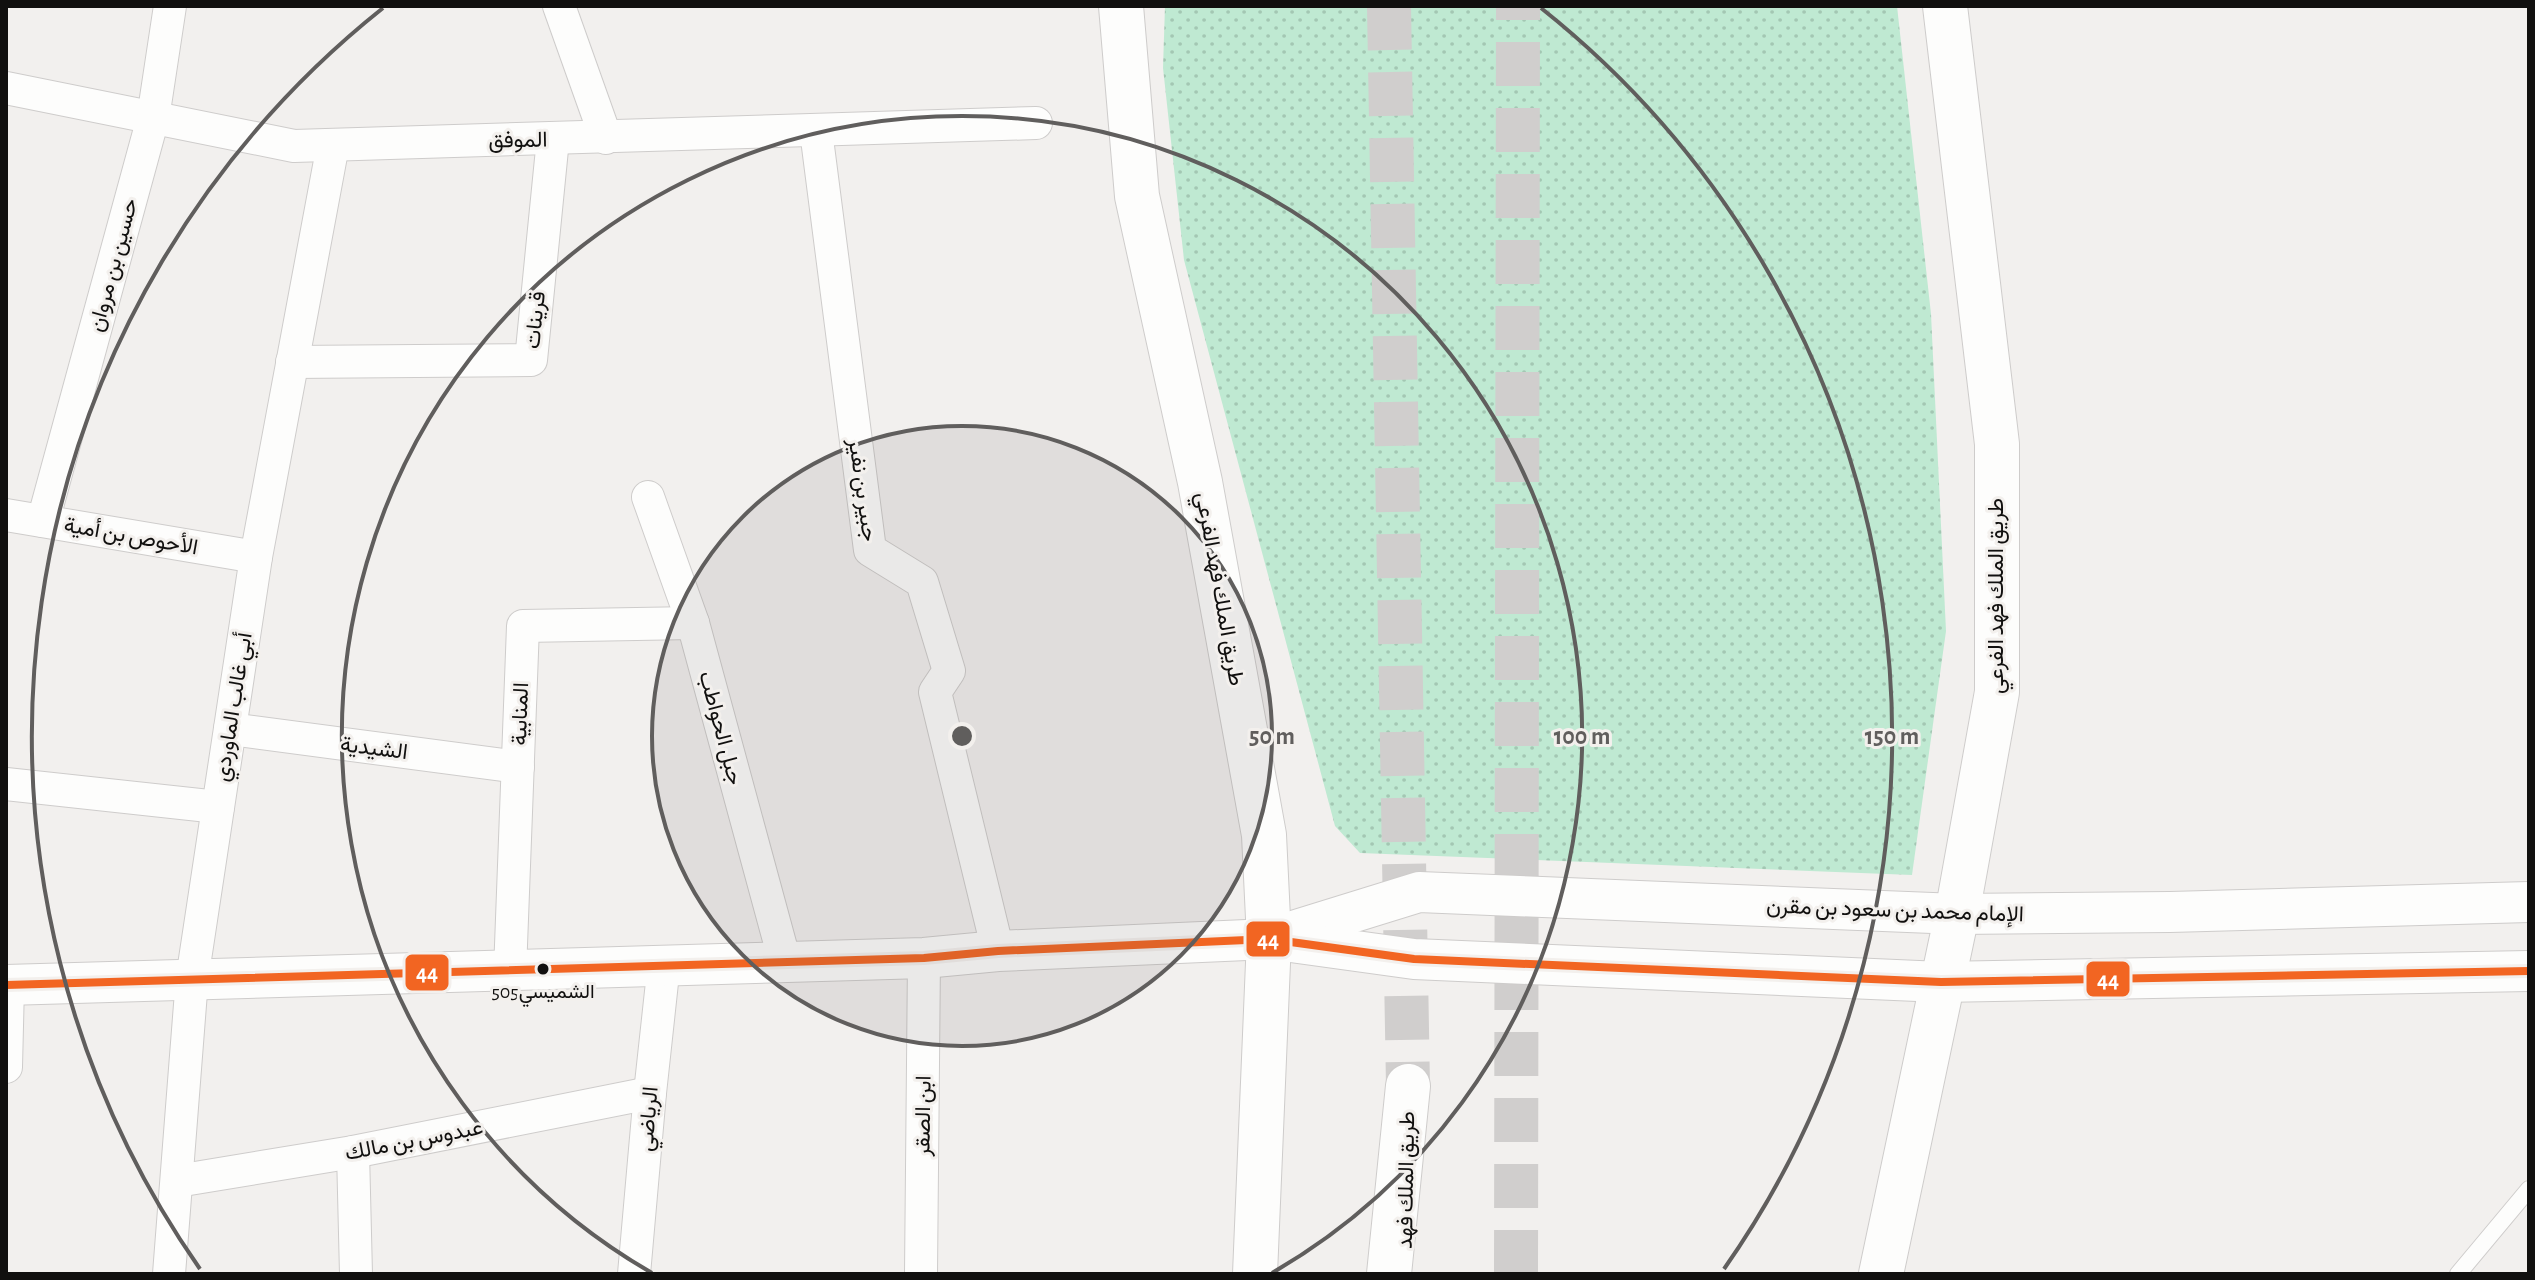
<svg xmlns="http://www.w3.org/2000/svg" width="2535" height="1280" viewBox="0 0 2535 1280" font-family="'Alegreya Sans',Vazirmatn,sans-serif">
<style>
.grass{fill:url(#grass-dots)}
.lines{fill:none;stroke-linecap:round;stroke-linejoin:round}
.motorway-tunnel{stroke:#d0cecd;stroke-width:44;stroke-dasharray:44 22;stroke-linecap:butt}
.service-casing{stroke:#cecccb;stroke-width:18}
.minor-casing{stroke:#cecccb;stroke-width:34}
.tertiary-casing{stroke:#cecccb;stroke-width:42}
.primary-casing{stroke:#cecccb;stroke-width:46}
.motorway-casing{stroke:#cecccb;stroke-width:46}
.service{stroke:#fdfdfc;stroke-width:16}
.minor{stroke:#fdfdfc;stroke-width:32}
.tertiary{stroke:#fdfdfc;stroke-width:40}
.primary{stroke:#fdfdfc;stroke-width:44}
.motorway{stroke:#fdfdfc;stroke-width:44}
.bus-1-casing{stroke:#f3f0ed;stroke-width:14}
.bus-1{stroke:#f26522;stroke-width:8}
.ring{fill:none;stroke:#605e5d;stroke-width:4}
.bus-dot{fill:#11100f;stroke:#f3f0ed;stroke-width:3}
.labels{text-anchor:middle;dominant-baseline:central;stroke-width:6;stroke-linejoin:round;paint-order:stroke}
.bus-label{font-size:20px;fill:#11100f;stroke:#f3f0ed}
.street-label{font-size:22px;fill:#11100f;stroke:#f3f0ed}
.centre{fill:#605e5d;stroke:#f3f0ed;stroke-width:4}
.ring-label{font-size:24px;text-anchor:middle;font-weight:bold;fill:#605e5d;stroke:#f3f0ed;stroke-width:6;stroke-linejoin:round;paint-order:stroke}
.line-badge{stroke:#f3f0ed;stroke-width:3}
.badge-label{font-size:22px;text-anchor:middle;font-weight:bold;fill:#fff}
</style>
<defs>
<pattern id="grass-dots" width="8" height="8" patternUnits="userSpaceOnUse" patternTransform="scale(2)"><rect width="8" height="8" fill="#bfe9d2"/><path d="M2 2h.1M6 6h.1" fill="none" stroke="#a3c7b3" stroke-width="1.8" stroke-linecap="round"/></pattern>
</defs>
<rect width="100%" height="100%" fill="#f2f0ee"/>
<!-- grass -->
<path class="grass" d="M1165 6H1897L1931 314 1946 631 1912 875 1360 853 1335 826 1184 260 1163 68Z"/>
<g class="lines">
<!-- motorway-tunnel -->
<g class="motorway-tunnel">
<path d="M1389 6 1408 1086"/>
<path d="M1516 1274 1518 6"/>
</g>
<!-- service casing -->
<g class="service-casing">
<path id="service" d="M2458 1274 2529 1189"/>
</g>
<!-- minor casing -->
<g class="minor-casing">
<g id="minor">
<path d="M559 6 606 138"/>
<path d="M6 88 294 146 1036 123"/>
<path d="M816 131 870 550 922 582 949 671 935 692 998 951"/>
<path d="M292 362 531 360 553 139"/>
<path d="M648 497 693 623 785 962"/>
<path d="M6 515 256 557"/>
<path d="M43 521 153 118 170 6"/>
<path d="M230 729 518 767"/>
<path d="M6 784 218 807"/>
<path d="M510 972 523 626 693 623"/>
<path d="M6 1067 8 985"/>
<path d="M353 1152 356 1274"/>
<path d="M177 1181 353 1152 650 1093"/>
<path d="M169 1274 192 979 256 557 333 145"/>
<path d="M634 1274 650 1093 664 964"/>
<path d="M921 1274 924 958"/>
</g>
</g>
<!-- tertiary casing -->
<g class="tertiary-casing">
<g id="tertiary">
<path d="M1280 935 1419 892 1957 914 2170 912 2529 902"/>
<path d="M6 985 924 958 998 951 1269 939 1414 959 1941 982 2529 971"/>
</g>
</g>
<!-- primary casing -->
<g class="primary-casing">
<g id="primary">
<path d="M1121 6 1137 196 1200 482 1264 835 1269 939 1255 1274"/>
<path d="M1881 1274 1957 914 1997 692V444L1945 6"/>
</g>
</g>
<!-- motorway casing -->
<g class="motorway-casing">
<path id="motorway" d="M1389 1274 1408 1086"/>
</g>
<!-- service -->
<use href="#service" class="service"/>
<!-- minor -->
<use href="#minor" class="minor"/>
<!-- tertiary -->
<use href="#tertiary" class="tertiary"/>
<!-- primary -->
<use href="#primary" class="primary"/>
<!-- motorway -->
<use href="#motorway" class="motorway"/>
<!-- bus-1 casing -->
<g class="bus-1-casing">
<path id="bus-1" d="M6 985 924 958 998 951 1269 939 1414 959 1941 982 2529 971"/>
</g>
<!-- bus-1 -->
<use href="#bus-1" class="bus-1"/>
</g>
<!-- distance rings -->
<circle cx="962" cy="736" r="310" fill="#605e5d" fill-opacity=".12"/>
<g class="ring">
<circle cx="962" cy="736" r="310"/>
<path d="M652 1273A620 620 0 1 1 1272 1273"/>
<path d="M200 1269A930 930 0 0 1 383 8M1541 8A930 930 0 0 1 1724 1269"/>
</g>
<!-- markers -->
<circle class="bus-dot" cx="543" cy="969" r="7"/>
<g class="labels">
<!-- bus labels -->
<g class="bus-label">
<text x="543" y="992">الشميسي505</text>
</g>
<!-- street labels -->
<g class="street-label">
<text transform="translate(518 140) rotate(-1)">الموفق</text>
<text transform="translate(113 265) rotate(-75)">حسين بن مروان</text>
<text transform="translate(535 320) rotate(-84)">قرينات</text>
<text transform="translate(863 490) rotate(82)">جبير بن نفير</text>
<text transform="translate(131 536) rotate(10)">الأحوص بن أمية</text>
<text transform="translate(1220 589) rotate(80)">طريق الملك فهد الفرعي</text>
<text transform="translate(1996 596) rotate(-90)">طريق الملك فهد الفرعي</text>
<text transform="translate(233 707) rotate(-81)">أبي غالب الماوردي</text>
<text transform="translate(520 714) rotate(-88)">المنابية</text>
<text transform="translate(721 728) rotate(75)">جبل الحواطب</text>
<text transform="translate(374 748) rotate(7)">الشيدية</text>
<text transform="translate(1895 910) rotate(2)">الإمام محمد بن سعود بن مقرن</text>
<text transform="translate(923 1116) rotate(-89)">ابن الصقر</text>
<text transform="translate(648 1119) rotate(-85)">الرياضي</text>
<text transform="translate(414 1140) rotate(-11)">عبدوس بن مالك</text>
<text transform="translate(1406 1180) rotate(-89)">طريق الملك فهد</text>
</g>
</g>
<circle cx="962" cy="736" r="12" class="centre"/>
<g class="ring-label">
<text x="1272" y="744">50 m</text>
<text x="1582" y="744">100 m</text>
<text x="1892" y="744">150 m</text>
</g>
<g class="line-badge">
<rect x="1245" y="920" width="46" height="38" rx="8" fill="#f26522"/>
<rect x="404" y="953" width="46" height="39" rx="8" fill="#f26522"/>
<rect x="2085" y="960" width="46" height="38" rx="8" fill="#f26522"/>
</g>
<g class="badge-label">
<text x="1268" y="947">44</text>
<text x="427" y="980">44</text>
<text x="2108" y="987">44</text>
</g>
<!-- border -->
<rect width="2535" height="1280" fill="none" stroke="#11100f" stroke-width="16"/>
</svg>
